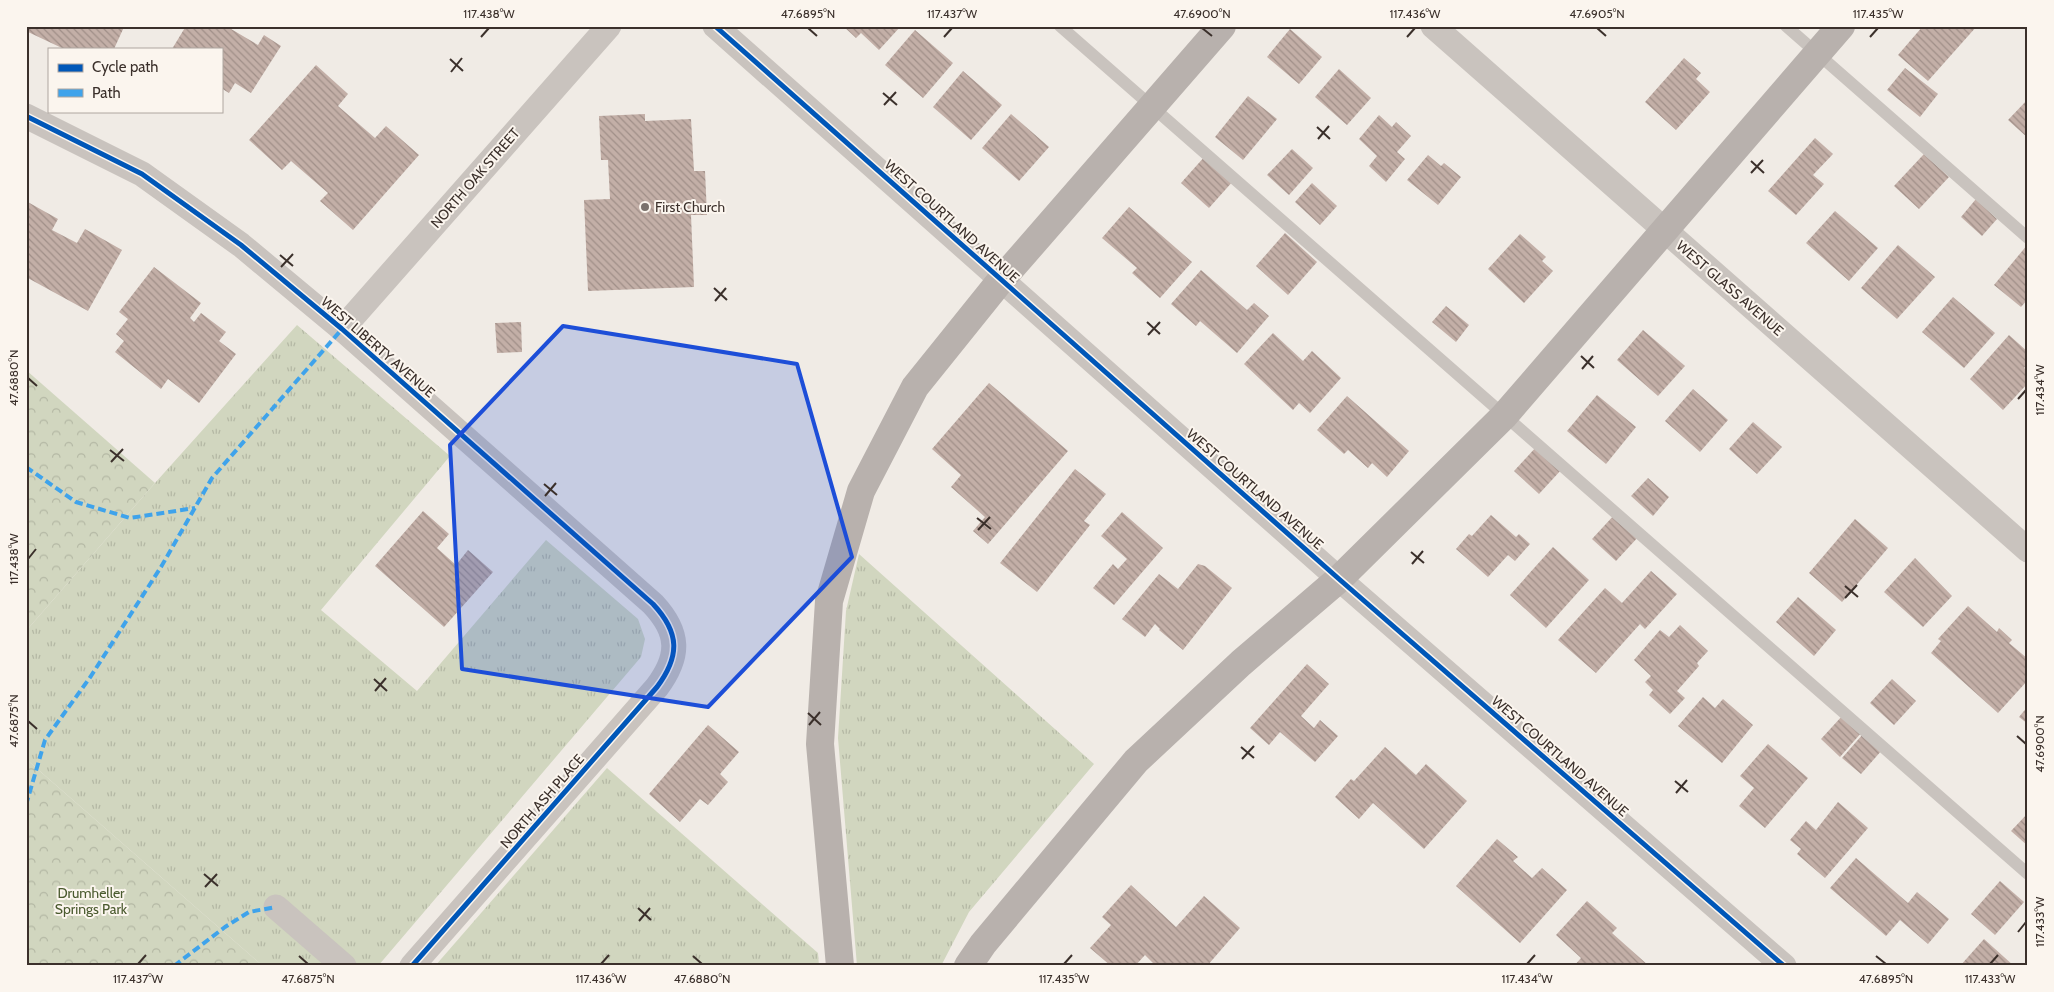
<svg xmlns="http://www.w3.org/2000/svg" width="2054" height="992" viewBox="0 0 2054 992" font-family="Cabin,sans-serif">
<style>
.grass{fill:url(#grass-tufts)}
.park{fill:url(#park-crowns)}
.building{fill:url(#building-back-hatch)}
.lines{fill:none;stroke-linecap:round;stroke-linejoin:round}
.lane{stroke:#c9c3be;stroke-width:12}
.street{stroke:#c9c3be;stroke-width:25}
.primary{stroke:#b8b1ad;stroke-width:28}
.quiet{stroke:#3fa3eb;stroke-width:4;stroke-dasharray:8 4;stroke-linecap:butt}
.cycleway-casing{stroke:#fbf5ee;stroke-width:8}
.cycleway{stroke:#0057b8;stroke-width:5}
.marked{fill:#1d4ed8;fill-opacity:0.2;stroke:#1d4ed8;stroke-width:4;stroke-linejoin:round}
.ticks{fill:none;stroke:#3b302b;stroke-width:2}
.poi-dot{fill:#7a716c;stroke:#fbf5ee;stroke-width:2}
.labels{text-anchor:middle;dominant-baseline:central;stroke-width:4;stroke-linejoin:round;paint-order:stroke}
.street-label{font-size:14px;fill:#3b302b;stroke:#fbf5ee}
.poi-label{font-size:14px;fill:#3b302b;stroke:#fbf5ee;text-anchor:start}
.park-label{font-size:14px;fill:#4a5a2e;stroke:#fbf5ee}
.neatline{fill:none;stroke:#3b302b;stroke-width:2}
.ticks-label{font-size:12px;text-anchor:middle;fill:#3b302b}
</style>
<defs>
<pattern id="grass-tufts" width="24" height="20" patternUnits="userSpaceOnUse" patternTransform="scale(1.25)"><rect width="24" height="20" fill="#d1d6bf"/><path d="M3 7l-1-3M5 7V3M7 7l1-3M15 17l-1-3M17 17v-4M19 17l1-3" fill="none" stroke="#b4b8a4"/></pattern>
<pattern id="park-crowns" width="20" height="18" patternUnits="userSpaceOnUse" patternTransform="scale(1.25)"><rect width="20" height="18" fill="#d1d6bf"/><path d="M2 6a3 3 0 1 1 6 0M12 15a3 3 0 1 1 6 0" fill="none" stroke="#b4b8a4"/></pattern>
<pattern id="building-back-hatch" width="6" height="6" patternUnits="userSpaceOnUse" patternTransform="scale(1.25)"><rect width="6" height="6" fill="#c3afa7"/><path d="M-1 5l2 2M0 0l6 6M5-1l2 2" fill="none" stroke="#a08f88"/></pattern>
</defs>
<rect width="100%" height="100%" fill="#f0ebe5"/>
<!-- grass -->
<g class="grass">
<path d="M297 325 450 456 321 610 417 691 546 540 638 619 645 639 641 657 378 966H263L26 759V631L155 483Z"/>
<path d="M859 554 1094 764 969 912 941 966H857L838 738 846 611Z"/>
<path d="M607 768 818 953 819 966H435Z"/>
</g>
<!-- park -->
<g class="park">
<path d="M26 370 155 483 26 631Z"/>
<path d="M26 759 263 966H26Z"/>
</g>
<!-- building -->
<g class="building">
<path d="M26 26H122L124 27 114 49H64L26 31Z"/>
<path d="M186 26H226L258 45 264 35 281 46 251 93 235 83 229 93 221 88V49H172Z"/>
<path d="M843 26H901L879 50 861 33 856 38Z"/>
<path d="M1923 26H1977L1928 81 1898 55Z"/>
<path d="M1290 29 1322 57 1299 84 1267 57Z"/>
<path d="M915 30 953 63 923 98 885 65Z"/>
<path d="M1684 58 1701 73 1696 79 1710 92 1676 130 1645 102Z"/>
<path d="M316 65 348 94 338 106 375 138 386 126 419 155 353 230 320 201 328 193 291 161 282 170 249 140Z"/>
<path d="M1905 68 1938 94 1920 117 1887 90Z"/>
<path d="M1339 69 1371 98 1347 125 1315 97Z"/>
<path d="M963 71 1002 105 971 140 933 107Z"/>
<path d="M1248 96 1277 119 1243 160 1215 137Z"/>
<path d="M2028 99V138L2008 120Z"/>
<path d="M645 114V121L691 119 694 171H705L707 215H691L694 287 588 291 584 200 610 199 608 160H601L599 116Z"/>
<path d="M1011 114 1049 147 1019 181 982 148Z"/>
<path d="M1379 115 1392 127 1396 122 1411 136 1397 152 1405 159 1386 182 1369 166 1377 156 1359 139Z"/>
<path d="M1815 138 1833 154 1813 175 1824 184 1796 215 1768 191Z"/>
<path d="M1292 149 1313 168 1289 195 1267 175Z"/>
<path d="M1924 154 1949 177 1919 209 1894 186Z"/>
<path d="M1206 155 1234 180 1209 208 1181 183Z"/>
<path d="M1428 155 1441 166 1444 163 1461 177 1438 205 1407 180Z"/>
<path d="M1312 183 1337 206 1320 225 1295 202Z"/>
<path d="M1976 199 1997 219 1982 236 1961 217Z"/>
<path d="M26 201 58 219 52 230 77 243 85 229 122 250 88 311 26 277Z"/>
<path d="M1129 207 1192 262 1160 298 1132 273 1137 268 1102 238Z"/>
<path d="M1835 211 1878 248 1849 281 1806 243Z"/>
<path d="M1285 233 1317 262 1288 295 1256 266Z"/>
<path d="M1520 234 1546 257 1542 261 1553 271 1524 303 1488 269Z"/>
<path d="M2028 244V299L2021 307 1994 285Z"/>
<path d="M1898 245 1935 277 1897 319 1861 288Z"/>
<path d="M154 267 201 303 190 318 194 322 201 313 226 332 219 341 236 354 199 403 168 379 161 389 115 352 124 341 116 334 128 319 119 312Z"/>
<path d="M1201 270 1247 310 1254 303 1269 316 1237 353 1200 321 1196 326 1171 304Z"/>
<path d="M1953 297 1995 333 1964 368 1922 332Z"/>
<path d="M1446 306 1469 325 1456 342 1432 322Z"/>
<path d="M521 322 522 352 497 353 495 323Z"/>
<path d="M1643 330 1685 366 1658 396 1617 360Z"/>
<path d="M1273 333 1303 361 1312 351 1341 378 1310 413 1299 403 1293 410 1244 364Z"/>
<path d="M2009 335 2028 352V363L2024 368 2028 371V383L2003 410 1970 379Z"/>
<path d="M989 383 1068 451 988 544 973 531 985 517 951 487 961 475 932 449Z"/>
<path d="M1693 389 1728 420 1700 452 1665 421Z"/>
<path d="M1597 395 1636 427 1606 464 1567 431Z"/>
<path d="M1347 396 1409 451 1387 477 1372 463 1368 468 1348 450 1344 454 1317 430Z"/>
<path d="M1753 422 1782 447 1757 474 1729 449Z"/>
<path d="M1537 446 1562 469 1539 494 1514 471Z"/>
<path d="M1075 469 1106 494 1084 521 1090 525 1037 592 1000 563Z"/>
<path d="M1648 478 1669 497 1653 516 1631 496Z"/>
<path d="M423 511 449 534 437 548 456 565 468 550 493 572 444 627 375 566Z"/>
<path d="M1122 512 1163 548 1114 605 1093 588 1113 564 1118 569 1127 559 1101 536Z"/>
<path d="M1616 513 1640 535 1616 561 1592 539Z"/>
<path d="M1491 515 1516 537 1519 534 1530 544 1515 561 1508 555 1488 577 1456 549 1469 534 1472 536Z"/>
<path d="M1855 519 1888 548 1842 602 1809 573Z"/>
<path d="M1553 547 1589 580 1546 628 1510 595Z"/>
<path d="M1915 558 1952 596 1923 627 1884 592Z"/>
<path d="M1198 564 1205 566 1232 588 1183 650 1159 630 1160 629 1155 624 1145 637 1122 619 1159 574 1178 589Z"/>
<path d="M1651 571 1677 594 1645 629 1640 624 1596 673 1558 640 1605 588 1622 603Z"/>
<path d="M1798 597 1836 630 1814 656 1776 622Z"/>
<path d="M1968 606 1997 632 1999 628 2012 640 2009 643 2028 659V680L1998 713 1931 653 1941 641 1938 639Z"/>
<path d="M1680 625 1708 651 1697 663 1699 666 1677 691 1685 698 1670 714 1649 695 1653 690 1645 682 1651 676 1634 660 1660 630 1669 637Z"/>
<path d="M1307 664 1329 684 1301 716 1314 728 1320 720 1338 736 1315 762 1280 732 1269 745 1250 728Z"/>
<path d="M1892 679 1916 701 1894 725 1870 703Z"/>
<path d="M1703 697 1715 708 1723 699 1753 725 1722 763 1678 726Z"/>
<path d="M2028 706V724L2019 717Z"/>
<path d="M1843 715 1862 732 1840 757 1821 739Z"/>
<path d="M708 725 739 752 720 774 728 782 708 805 700 799 680 822 649 794Z"/>
<path d="M1863 734 1882 750 1861 774 1842 758Z"/>
<path d="M1768 744 1808 778 1765 828 1739 806 1754 788 1740 776Z"/>
<path d="M1385 747 1416 775 1426 764 1467 801 1424 849 1373 803 1359 819 1335 797 1351 779 1354 781Z"/>
<path d="M1838 802 1868 828 1825 878 1797 854 1801 849 1790 840 1806 821 1816 830Z"/>
<path d="M2028 813V846L2011 831Z"/>
<path d="M1497 839 1518 857 1513 861 1532 878 1542 868 1567 890 1520 943 1456 886Z"/>
<path d="M1856 858 1908 903 1917 892 1949 919 1928 944 1900 920 1886 936 1830 888Z"/>
<path d="M2000 881 2024 902 1995 935 1971 914Z"/>
<path d="M1131 885 1176 927 1204 896 1240 928 1207 966H1156L1145 955 1135 966H1111L1090 948 1111 925 1102 917Z"/>
<path d="M1587 901 1617 928 1612 933 1649 966H1574L1581 958 1556 935Z"/>
<path d="M1984 939 2014 966H1960Z"/>
</g>
<g class="lines">
<!-- lane -->
<g class="lane">
<path d="M1060 26 2028 874"/>
<path d="M1786 26 2028 238"/>
</g>
<!-- street -->
<g class="street">
<path d="M715 26 1339 579 1784 966"/>
<path d="M1433 26 2028 550"/>
<path d="M26 116 142 174 241 245 342 329 653 604C680 633 680 656 657 687L412 966"/>
<path d="M342 329 609 26"/>
<path d="M276 907 344 966"/>
</g>
<!-- primary -->
<g class="primary">
<path d="M840 966 820 744 829 601 861 491 915 387 1001 280 1222 26"/>
<path d="M968 966 983 944 1136 761 1241 663 1339 579 1504 416 1841 26"/>
</g>
<!-- quiet -->
<g class="quiet">
<path d="M26 467 76 502 130 518 195 508"/>
<path d="M26 805 45 740 91 676 161 567 212 478 342 329"/>
<path d="M174 966 225 927 249 912 276 907"/>
</g>
<!-- cycleway casing -->
<g class="cycleway-casing">
<g id="cycleway">
<path d="M715 26 1339 579 1784 966"/>
<path d="M26 116 142 174 241 245 342 329 653 604C680 633 680 656 657 687L412 966"/>
</g>
</g>
<!-- cycleway -->
<use href="#cycleway" class="cycleway"/>
</g>
<!-- marked area -->
<path class="marked" d="M563 326 797 364 852 557 708 707 462 669 450 445Z"/>
<!-- ticks -->
<path class="ticks" d="M808 28 817 36M1202 28 1212 36M1597 28 1606 36M481 37 489 28M944 37 952 28M1407 37 1415 28M1870 37 1878 28M450 59 463 71M451 72 462 58M883 93 897 105M884 105 896 92M1317 127 1330 139M1318 139 1329 126M1751 161 1764 173M1751 173 1763 160M280 255 293 266M281 267 293 254M714 288 727 300M715 301 726 288M1147 322 1160 334M1148 335 1160 322M1581 356 1594 368M1582 369 1593 356M28 378 37 386M2018 399 2026 390M110 450 124 461M111 462 123 449M544 484 557 495M545 496 556 483M977 518 991 529M978 530 990 517M1411 552 1424 563M28 559 36 549M1412 564 1423 551M1845 586 1858 597M1845 598 1857 585M374 679 387 691M375 691 386 678M808 713 821 725M28 721 37 729M809 725 820 712M2017 736 2026 744M1241 747 1254 758M1242 759 1254 746M1675 781 1688 792M1676 793 1687 780M204 874 218 886M205 887 217 874M638 908 651 920M639 921 650 908M2018 932 2026 922M299 956 308 964M693 956 702 964M1876 956 1886 964M138 964 146 955M601 964 609 955M1064 964 1072 955M1527 964 1535 955M1990 964 1998 955"/>
<!-- markers -->
<circle class="poi-dot" cx="645" cy="207" r="5"/>
<g class="labels">
<!-- street labels -->
<g class="street-label">
<text transform="translate(475 178) rotate(-49)">NORTH OAK STREET</text>
<text transform="translate(952 221) rotate(42)">WEST COURTLAND AVENUE</text>
<text transform="translate(1730 288) rotate(41)">WEST GLASS AVENUE</text>
<text transform="translate(378 347) rotate(41)">WEST LIBERTY AVENUE</text>
<text transform="translate(1255 489) rotate(41)">WEST COURTLAND AVENUE</text>
<text transform="translate(1560 756) rotate(41)">WEST COURTLAND AVENUE</text>
<text transform="translate(542 801) rotate(-49)">NORTH ASH PLACE</text>
</g>
<!-- poi labels -->
<g class="poi-label">
<text x="655" y="207">First Church</text>
</g>
<!-- park labels -->
<g class="park-label">
<text x="91" y="893">Drumheller<tspan x="91" dy="16">Springs Park</tspan></text>
</g>
</g>
<!-- border -->
<rect width="2054" height="992" fill="none" stroke="#fbf5ee" stroke-width="55"/>
<!-- legend -->
<rect x="48" y="48" width="175" height="65" fill="#fbf5ee" stroke="#aea6a0"/>
<rect x="58" y="64" width="25" height="8" fill="#0057b8" stroke="#aea6a0"/>
<text x="92" y="72" font-size="15" fill="#3b302b">Cycle path</text>
<rect x="58" y="89" width="25" height="8" fill="#3fa3eb" stroke="#aea6a0"/>
<text x="92" y="98" font-size="15" fill="#3b302b">Path</text>
<rect x="28" y="28" width="1998" height="936" class="neatline"/>
<g class="ticks-label">
<text x="489" y="18">117.438°W</text>
<text x="808" y="18">47.6895°N</text>
<text x="952" y="18">117.437°W</text>
<text x="1202" y="18">47.6900°N</text>
<text x="1415" y="18">117.436°W</text>
<text x="1597" y="18">47.6905°N</text>
<text x="1878" y="18">117.435°W</text>
<text transform="translate(14 378) rotate(-90)" y="4">47.6880°N</text>
<text transform="translate(2040 390) rotate(-90)" y="4">117.434°W</text>
<text transform="translate(14 559) rotate(-90)" y="4">117.438°W</text>
<text transform="translate(14 721) rotate(-90)" y="4">47.6875°N</text>
<text transform="translate(2040 744) rotate(-90)" y="4">47.6900°N</text>
<text transform="translate(2040 922) rotate(-90)" y="4">117.433°W</text>
<text x="138" y="983">117.437°W</text>
<text x="308" y="983">47.6875°N</text>
<text x="601" y="983">117.436°W</text>
<text x="702" y="983">47.6880°N</text>
<text x="1064" y="983">117.435°W</text>
<text x="1527" y="983">117.434°W</text>
<text x="1886" y="983">47.6895°N</text>
<text x="1990" y="983">117.433°W</text>
</g>
</svg>
